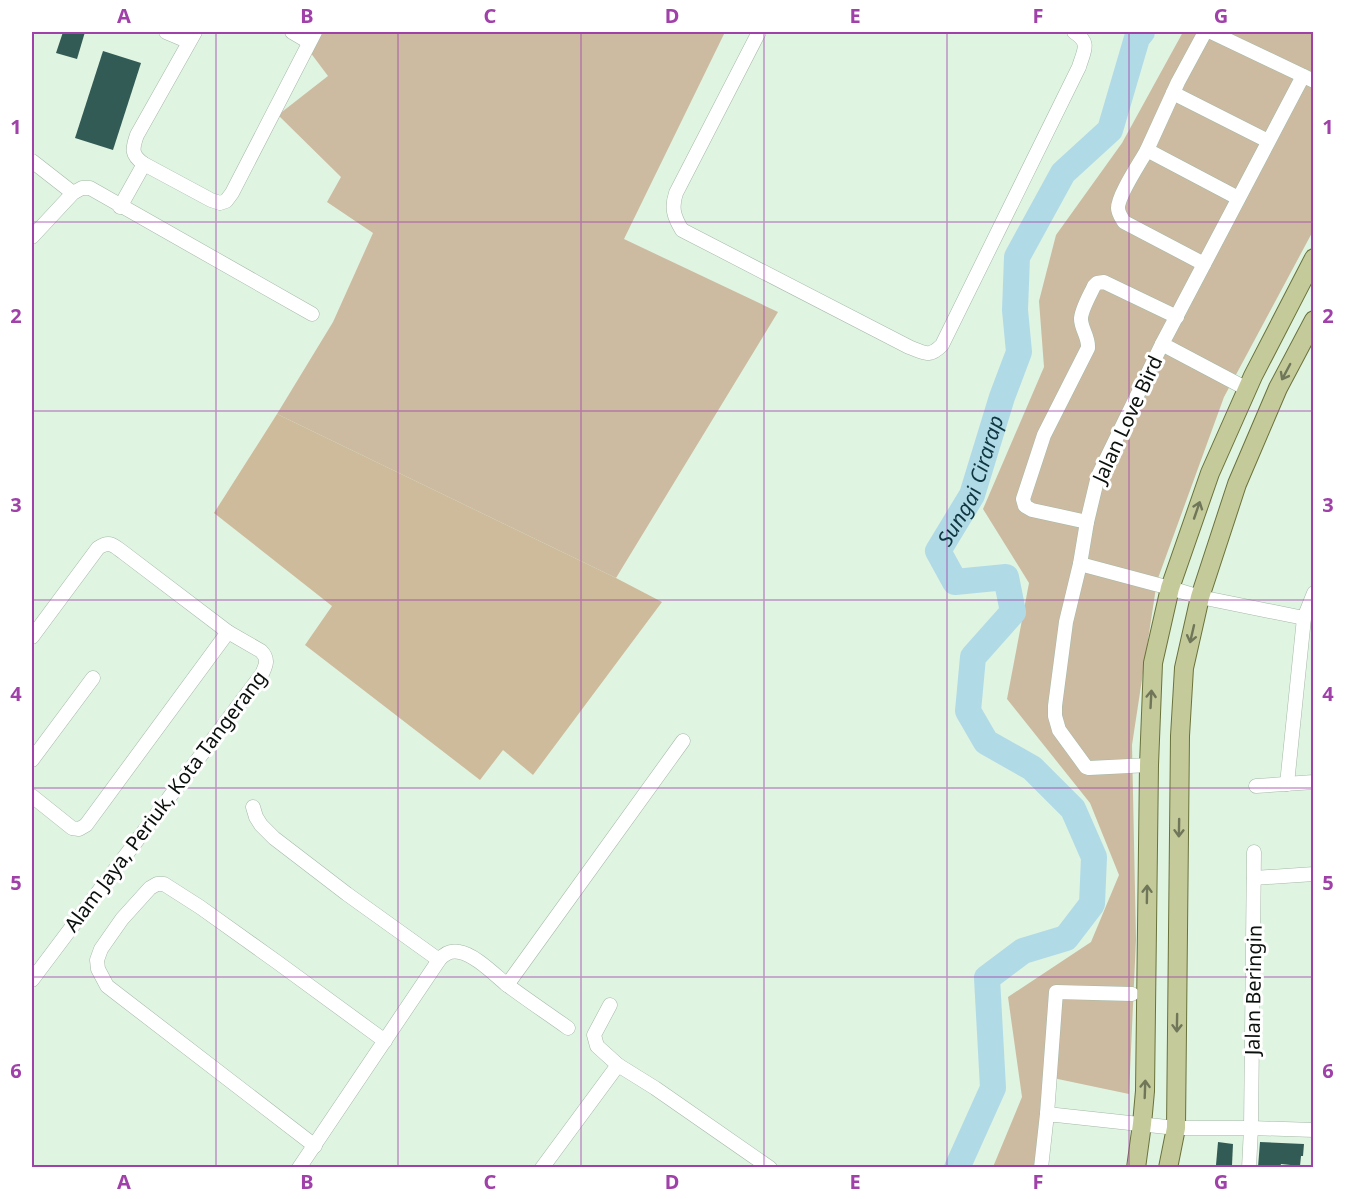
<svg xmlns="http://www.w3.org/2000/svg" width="1345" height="1199" viewBox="0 0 1345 1199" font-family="'Noto Sans',sans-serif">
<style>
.green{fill:#ccbba1}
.forest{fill:#cebb9c}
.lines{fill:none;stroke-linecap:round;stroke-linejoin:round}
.river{stroke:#b1dae7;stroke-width:26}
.building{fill:#335b55}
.minor-casing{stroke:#a5b8a7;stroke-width:15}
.major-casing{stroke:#6a723b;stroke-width:20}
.minor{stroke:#fff;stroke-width:14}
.major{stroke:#c4ca99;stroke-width:18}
.oneway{stroke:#707659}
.grid{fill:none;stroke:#a041aa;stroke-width:1.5;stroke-opacity:0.55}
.labels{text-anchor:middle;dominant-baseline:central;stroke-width:6;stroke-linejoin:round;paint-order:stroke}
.street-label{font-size:20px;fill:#0a100b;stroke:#fff}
.water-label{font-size:21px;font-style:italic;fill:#0f3640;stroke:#fff}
.neatline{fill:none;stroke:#a041aa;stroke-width:2}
.grid-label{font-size:20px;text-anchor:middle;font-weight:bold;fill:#a041aa}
</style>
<rect width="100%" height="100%" fill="#e0f4e2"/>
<!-- green -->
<g class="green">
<path d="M295 32H725L624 239 778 312 616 578 277 414 333 322 373 233 327 202 341 177 278 115 328 76Z"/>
<path d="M1183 32H1313V231L1224 397 1157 581 1132 745 1136 939 1129 1094 1053 1078 1038 1167H993L1022 1097 1008 997 1091 942 1119 875 1090 803 1007 699 1029 583 983 509 1044 367 1039 301 1056 235 1122 143Z"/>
</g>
<!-- forest -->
<path class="forest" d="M277 414 616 578 662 602 533 775 503 750 480 780 305 645 332 606 214 513Z"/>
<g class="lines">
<!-- river -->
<path class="river" id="s1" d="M957 1168 993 1088 987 978 1023 951 1066 938 1092 904 1094 857 1073 809 1032 768 986 742 968 711 973 657 1013 612 1006 577 955 582 938 551 972 495 1002 397 1019 352 1015 310 1017 257 1063 173 1110 130 1137 38 1142 32"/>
</g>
<!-- building -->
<g class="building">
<path d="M63 32H85L77 59 56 53Z"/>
<path d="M103 51 141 63 113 150 75 138Z"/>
<path d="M1218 1142 1233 1144 1232 1165H1216Z"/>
<path d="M1260 1142 1304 1144 1303 1156H1301L1300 1166 1281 1164 1280 1167H1258Z"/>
</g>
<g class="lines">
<!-- minor casing -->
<g class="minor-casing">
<g id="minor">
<path d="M166 32 185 40"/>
<path d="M195 32 137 135C132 149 131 155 144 164L211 200 220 203 226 201 232 193 315 32"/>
<path d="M292 32 309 42"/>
<path d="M759 32 676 193C671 208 674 217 682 230L909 347C925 353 929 358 942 345L1079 67C1084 50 1091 43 1074 32"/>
<path d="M1211 32 1314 81"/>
<path d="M1173 93 1268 141"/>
<path d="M1147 150 1178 82 1205 32"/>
<path d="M32 161 73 193"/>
<path d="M120 207 144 164"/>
<path d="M32 237 73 193 82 188H90L312 314"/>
<path d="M1204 264 1124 222C1121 217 1118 213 1118 208 1118 195 1140 163 1147 150L1238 198"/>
<path d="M1247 389 1162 344 1303 76"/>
<path d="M1087 522 1032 510 1025 506 1023 499 1044 435 1088 348C1089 337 1081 329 1081 319 1081 310 1090 295 1094 286L1097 283 1104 282 1177 317"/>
<path d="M1080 564 1170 588 1200 597 1304 618"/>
<path d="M32 637 98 548C110 540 113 545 124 553L228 632 86 825 79 829 72 828 32 796"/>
<path d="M32 760 93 678"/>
<path d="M1149 765 1089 768 1086 767 1059 730 1055 716V706L1066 622 1080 564 1087 522 1098 476 1162 344"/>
<path d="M1287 784 1304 618 1314 593"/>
<path d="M1256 786 1314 782"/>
<path d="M253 807 256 817 261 825 274 838 347 894 439 960"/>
<path d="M1254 878 1314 874"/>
<path d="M32 980 262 674C266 665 269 659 261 651L228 632"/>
<path d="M507 985 683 741"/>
<path d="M610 1005 594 1035 597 1046 618 1065 655 1088 770 1168"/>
<path d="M1047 1114 1056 992 1132 994"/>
<path d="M315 1146 107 986 98 969 97 960 101 949 122 919 150 888 157 884H164L200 907 277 962 385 1041"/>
<path d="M299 1168 439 960C444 954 450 950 459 952 474 954 494 974 506 984 526 999 547 1013 568 1028"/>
<path d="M542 1168 618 1065"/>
<path d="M1041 1168 1047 1114 1176 1128H1251L1314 1130"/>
<path d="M1249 1168 1251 1128 1254 852"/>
</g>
</g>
<!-- major casing -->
<g class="major-casing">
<g id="major">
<path d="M1136 1168 1142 1124 1145 1091 1149 765 1153 663 1170 588 1210 473 1253 376 1314 258"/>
<path d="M1168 1168 1176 1128 1180 736 1184 668 1200 597 1237 484 1278 388 1314 320"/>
</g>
</g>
<!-- minor -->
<use href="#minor" class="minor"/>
<!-- major -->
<use href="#major" class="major"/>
</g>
<!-- one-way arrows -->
<defs><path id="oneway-shaft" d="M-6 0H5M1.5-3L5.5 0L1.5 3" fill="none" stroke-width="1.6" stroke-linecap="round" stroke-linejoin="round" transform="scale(1.5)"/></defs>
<g class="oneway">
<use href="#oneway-shaft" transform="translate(1286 372) rotate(118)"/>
<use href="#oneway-shaft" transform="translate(1197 510) rotate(-71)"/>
<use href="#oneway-shaft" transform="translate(1192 634) rotate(103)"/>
<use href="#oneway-shaft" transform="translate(1151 699) rotate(-87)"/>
<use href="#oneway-shaft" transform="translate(1179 828) rotate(91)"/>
<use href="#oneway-shaft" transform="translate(1147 894) rotate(-89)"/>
<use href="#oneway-shaft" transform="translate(1177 1023) rotate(91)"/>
<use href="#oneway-shaft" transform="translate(1145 1089) rotate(-88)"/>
</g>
<!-- grid -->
<path class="grid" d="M216 32V1168M398 32V1168M581 32V1168M764 32V1168M947 32V1168M1129 32V1168M32 222H1314M32 411H1314M32 600H1314M32 788H1314M32 977H1314"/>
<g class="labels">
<!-- street labels -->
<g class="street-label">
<text transform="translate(1127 419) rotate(-65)">Jalan Love Bird</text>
<text transform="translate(165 801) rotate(-53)">Alam Jaya, Periuk, Kota Tangerang</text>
<text transform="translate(1253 990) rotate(-89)">Jalan Beringin</text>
</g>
<!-- water labels -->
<g class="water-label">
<text stroke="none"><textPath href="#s1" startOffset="892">Sungai Cirarap</textPath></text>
</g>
</g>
<!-- border -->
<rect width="1345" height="1199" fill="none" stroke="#ffffff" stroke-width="66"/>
<rect x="33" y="33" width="1279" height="1133" class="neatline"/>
<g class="grid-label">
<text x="124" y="23">A</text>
<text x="307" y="23">B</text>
<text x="490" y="23">C</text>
<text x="672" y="23">D</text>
<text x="855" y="23">E</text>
<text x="1038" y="23">F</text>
<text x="1221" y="23">G</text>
<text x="16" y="134">1</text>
<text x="1328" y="134">1</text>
<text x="16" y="323">2</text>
<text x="1328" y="323">2</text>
<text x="16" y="512">3</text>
<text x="1328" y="512">3</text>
<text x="16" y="701">4</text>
<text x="1328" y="701">4</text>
<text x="16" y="890">5</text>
<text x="1328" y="890">5</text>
<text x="16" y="1078">6</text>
<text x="1328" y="1078">6</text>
<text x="124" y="1189">A</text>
<text x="307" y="1189">B</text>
<text x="490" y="1189">C</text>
<text x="672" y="1189">D</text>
<text x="855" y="1189">E</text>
<text x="1038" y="1189">F</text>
<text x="1221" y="1189">G</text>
</g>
</svg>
